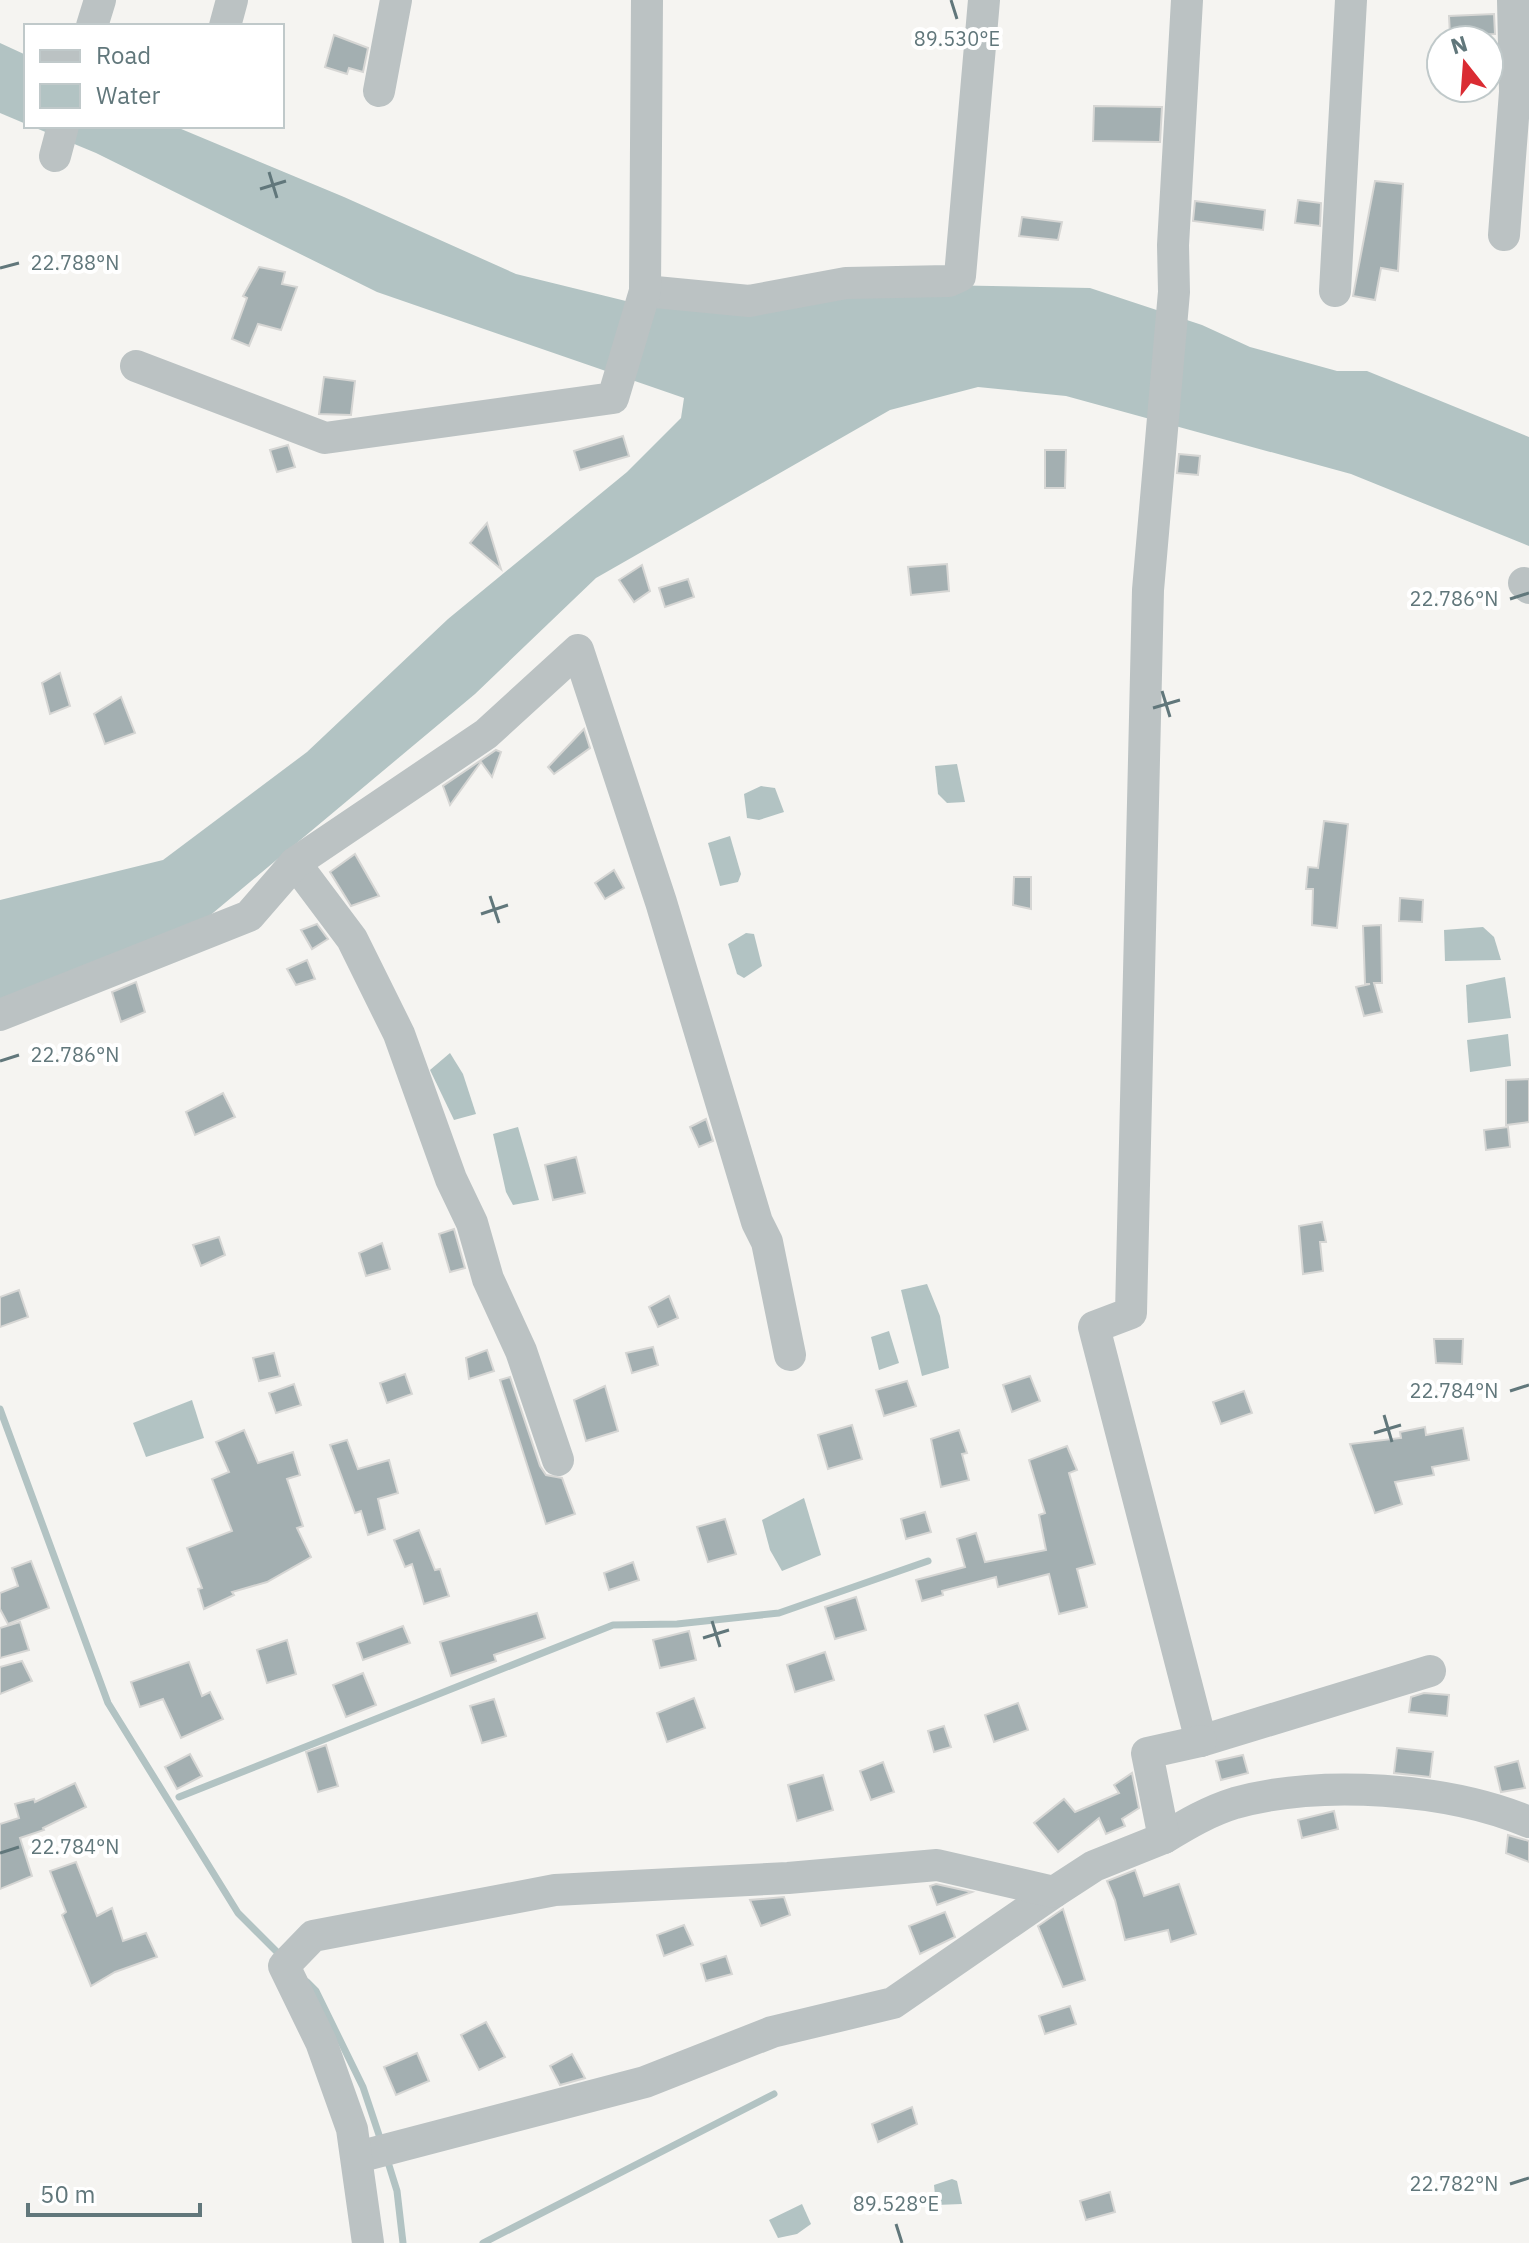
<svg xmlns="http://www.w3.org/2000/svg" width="1529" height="2243" viewBox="0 0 1529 2243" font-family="'IBM Plex Sans',sans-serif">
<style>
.water{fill:#b2c3c3}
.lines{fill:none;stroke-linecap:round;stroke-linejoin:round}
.stream{stroke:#b2c3c3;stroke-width:7}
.building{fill:#a3afb1;stroke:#d6d6d4;stroke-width:2}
.minor{stroke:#bbc2c3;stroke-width:32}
.ticks{fill:none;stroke:#61777b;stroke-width:3}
.ticks-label{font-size:20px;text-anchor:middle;fill:#61777b;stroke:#fff;stroke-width:8;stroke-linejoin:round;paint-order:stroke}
</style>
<rect width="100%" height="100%" fill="#f5f4f1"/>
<!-- water -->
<g class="water">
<path d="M0 43 26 55V124L0 113Z"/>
<path d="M31 126H174L344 197 516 274 634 303 939 285 1090 288 1202 325 1250 347 1337 371H1367L1529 437V546L1351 474 1066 396 978 387 890 410 596 578 475 694 201 923 0 1005V900L163 860 307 752 448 619 627 472 681 418 684 398 377 292 96 153Z"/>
<path d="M957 764 965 802 947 803 938 794 935 766Z"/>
<path d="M761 786 775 788 784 812 759 820 747 818 744 794Z"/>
<path d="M730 836 741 874 738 882 720 886 708 843Z"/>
<path d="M1483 927 1494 937 1501 960 1445 961 1444 930Z"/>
<path d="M746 933 754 934 762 966 744 978 737 974 728 944Z"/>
<path d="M1505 977 1511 1018 1468 1023 1466 985Z"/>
<path d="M1508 1034 1511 1066 1470 1072 1467 1040Z"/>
<path d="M450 1053 463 1074 476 1114 454 1120 430 1070Z"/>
<path d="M518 1127 539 1200 513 1205 506 1192 493 1134Z"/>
<path d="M927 1284 940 1316 949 1368 922 1376 901 1290Z"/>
<path d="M889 1331 899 1363 879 1370 871 1337Z"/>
<path d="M192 1400 204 1438 146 1457 133 1423Z"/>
<path d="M804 1498 821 1555 782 1571 770 1550 762 1520Z"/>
<path d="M952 2179 957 2181 962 2204 936 2205 934 2185Z"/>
<path d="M802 2204 811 2224 797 2234 778 2238 769 2220Z"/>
</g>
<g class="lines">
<!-- stream -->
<g class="stream">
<path d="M0 1409 108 1703 238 1913 281 1956"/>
<path d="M179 1797 613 1625 677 1624 779 1613 928 1561"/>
<path d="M307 1982 316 1991 363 2087 382 2144"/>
<path d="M387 2159 397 2191 403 2243"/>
<path d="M483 2243 774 2094"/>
</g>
</g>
<!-- building -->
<g class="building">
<path d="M1494 14 1495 34 1450 35 1449 16Z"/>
<path d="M334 35 368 48 363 72 349 68 347 74 325 67Z"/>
<path d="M1094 106 1162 107 1160 142 1093 141Z"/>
<path d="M1375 181 1403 184 1398 271 1381 268 1375 300 1353 296Z"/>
<path d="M1298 200 1321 203 1320 226 1295 223Z"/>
<path d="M1195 201 1265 210 1263 230 1193 221Z"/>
<path d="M1022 217 1062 222 1058 240 1019 236Z"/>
<path d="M259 267 285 272 282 284 297 287 281 330 258 324 249 346 232 339 247 298 243 296Z"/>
<path d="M324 377 355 381 351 415 319 414Z"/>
<path d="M623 436 629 456 580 470 574 451Z"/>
<path d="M288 445 295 467 277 472 270 450Z"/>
<path d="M1045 450H1066L1065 488H1045Z"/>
<path d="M1179 454 1200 456 1198 475 1177 473Z"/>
<path d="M487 523 501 569 470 543Z"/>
<path d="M947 564 949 591 911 595 908 567Z"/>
<path d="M642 565 650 591 634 602 619 580Z"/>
<path d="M688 579 694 597 665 607 659 588Z"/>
<path d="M60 673 70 706 50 714 42 683Z"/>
<path d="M121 697 135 733 105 744 94 714Z"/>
<path d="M584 729 590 748 554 774 548 767Z"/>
<path d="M496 750 501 752 492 777 481 762 450 805 443 786Z"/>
<path d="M1324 821 1348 824 1337 928 1312 925 1313 889H1306L1308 867 1318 868Z"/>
<path d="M355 854 379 896 351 906 330 872Z"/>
<path d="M614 870 624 888 605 899 595 883Z"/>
<path d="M1014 877H1031V909L1013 905Z"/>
<path d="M1400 898 1423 900 1422 922 1399 921Z"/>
<path d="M317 924 328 939 312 949 301 930Z"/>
<path d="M1381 925 1382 983H1374L1382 1012 1364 1016 1356 987 1370 984H1365L1363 926Z"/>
<path d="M307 960 315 979 296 985 287 969Z"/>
<path d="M136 982 145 1012 121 1022 112 992Z"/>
<path d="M1529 1079V1122L1506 1125V1080Z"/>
<path d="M223 1093 235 1117 195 1135 186 1112Z"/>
<path d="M706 1119 713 1141 699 1147 690 1127Z"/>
<path d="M1508 1127 1510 1147 1486 1150 1484 1130Z"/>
<path d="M576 1157 585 1193 553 1200 545 1165Z"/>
<path d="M1322 1222 1326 1242H1320L1323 1271 1303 1274 1299 1226Z"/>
<path d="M454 1229 465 1268 450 1272 439 1234Z"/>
<path d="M219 1237 225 1255 201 1266 193 1245Z"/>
<path d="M382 1243 390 1269 366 1276 359 1253Z"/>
<path d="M19 1290 28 1317 0 1327V1297Z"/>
<path d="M669 1296 678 1318 658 1327 649 1307Z"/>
<path d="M1434 1339H1463L1462 1364 1436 1363Z"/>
<path d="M653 1347 658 1365 632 1373 626 1353Z"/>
<path d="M487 1350 494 1371 469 1379 466 1358Z"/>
<path d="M274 1353 280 1376 259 1381 253 1358Z"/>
<path d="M405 1374 412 1394 387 1403 380 1383Z"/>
<path d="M1030 1376 1040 1401 1012 1412 1003 1385Z"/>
<path d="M510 1377 540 1466 546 1475 562 1478 575 1514 546 1524 500 1380Z"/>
<path d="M907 1381 916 1406 884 1416 876 1390Z"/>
<path d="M294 1384 301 1405 276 1413 269 1393Z"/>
<path d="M605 1386 618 1431 586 1441 574 1400Z"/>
<path d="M1244 1391 1252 1413 1221 1424 1213 1402Z"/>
<path d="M852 1425 862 1459 828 1469 818 1435Z"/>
<path d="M1425 1427 1426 1435 1463 1428 1469 1460 1432 1467 1434 1475 1395 1482 1402 1504 1375 1513 1350 1444 1401 1438 1400 1432Z"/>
<path d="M244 1430 258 1463 293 1452 300 1475 287 1479 303 1526 297 1528 311 1557 267 1582 232 1592 234 1595 204 1609 198 1589 202 1588 187 1548 232 1531 212 1479 229 1472 216 1442Z"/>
<path d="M959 1430 967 1453 962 1454 969 1480 941 1487 931 1439Z"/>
<path d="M347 1440 358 1469 389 1460 398 1493 378 1499 385 1529 368 1535 361 1511 355 1513 330 1445Z"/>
<path d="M1067 1446 1077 1470 1069 1473 1095 1564 1077 1569 1087 1607 1059 1614 1049 1574 998 1587 996 1577 942 1591 943 1595 922 1601 916 1580 965 1567 957 1539 976 1533 985 1562 1046 1550 1039 1515 1045 1513 1029 1460Z"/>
<path d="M925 1512 931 1532 906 1539 901 1519Z"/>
<path d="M725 1519 736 1554 708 1562 697 1527Z"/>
<path d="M419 1530 435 1570 440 1569 449 1596 424 1604 412 1564 405 1567 394 1540Z"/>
<path d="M31 1561 49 1608 8 1624 0 1609V1593L18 1586 12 1568Z"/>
<path d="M633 1562 639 1580 609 1590 604 1573Z"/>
<path d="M856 1597 866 1630 835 1639 825 1607Z"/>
<path d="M537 1613 545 1638 494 1655 496 1661 451 1676 440 1642Z"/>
<path d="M20 1622 29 1650 0 1658V1628Z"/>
<path d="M403 1626 410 1643 363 1660 357 1643Z"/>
<path d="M689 1631 696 1660 660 1668 653 1640Z"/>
<path d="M287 1640 296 1674 267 1683 257 1650Z"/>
<path d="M825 1652 834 1680 795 1692 787 1665Z"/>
<path d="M22 1661 32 1681 0 1694V1667Z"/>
<path d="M189 1662 202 1696 210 1692 223 1719 181 1738 163 1699 140 1707 131 1682Z"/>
<path d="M363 1673 376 1705 346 1717 333 1685Z"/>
<path d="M1424 1693 1449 1695 1447 1716 1409 1712 1411 1697Z"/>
<path d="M694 1698 705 1728 667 1742 657 1713Z"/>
<path d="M494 1699 506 1736 482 1743 470 1706Z"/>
<path d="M1018 1703 1028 1730 994 1742 985 1715Z"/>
<path d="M944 1726 951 1747 934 1752 928 1731Z"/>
<path d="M326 1745 338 1786 318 1792 306 1752Z"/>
<path d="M1397 1748 1433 1752 1430 1777 1394 1773Z"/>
<path d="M190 1754 202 1776 177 1789 165 1767Z"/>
<path d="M1243 1755 1248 1773 1221 1780 1216 1761Z"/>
<path d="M1518 1761 1525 1788 1501 1792 1495 1767Z"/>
<path d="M883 1762 894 1792 871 1800 860 1771Z"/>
<path d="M1132 1773 1139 1808 1122 1819 1125 1826 1106 1834 1099 1818 1058 1852 1034 1823 1064 1799 1075 1812 1119 1793 1114 1785Z"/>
<path d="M823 1775 833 1810 797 1821 788 1785Z"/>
<path d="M75 1783 86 1807 43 1828 44 1830 20 1838 32 1876 0 1889V1824L19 1818 15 1804 34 1799 35 1802Z"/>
<path d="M1334 1811 1338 1829 1302 1838 1298 1820Z"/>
<path d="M1508 1835 1529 1841V1862L1506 1853Z"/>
<path d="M76 1862 97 1916 112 1908 123 1941 146 1933 157 1957 115 1972 91 1986 62 1915 66 1912 50 1871Z"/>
<path d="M1135 1870 1144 1896 1179 1884 1196 1934 1171 1942 1168 1930 1125 1940 1115 1900 1107 1881Z"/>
<path d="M936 1884 972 1892 937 1905 930 1886Z"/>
<path d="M784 1897 790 1915 761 1926 750 1900Z"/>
<path d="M1063 1909 1085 1980 1063 1987 1038 1926Z"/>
<path d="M945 1912 955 1937 920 1954 909 1926Z"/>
<path d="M684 1925 693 1945 664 1956 657 1935Z"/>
<path d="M726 1956 732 1974 706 1981 701 1964Z"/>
<path d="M1070 2006 1076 2024 1045 2034 1039 2016Z"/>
<path d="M486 2022 505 2057 479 2070 461 2035Z"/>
<path d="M417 2053 429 2081 396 2095 384 2067Z"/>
<path d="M572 2054 585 2078 560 2085 550 2066Z"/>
<path d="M912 2107 917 2124 878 2142 872 2124Z"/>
<path d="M1110 2192 1115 2212 1086 2220 1080 2201Z"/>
</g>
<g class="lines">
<!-- minor -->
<g class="minor">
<path d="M1187 0 1173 245 1174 292 1148 590 1131 1313 1094 1327 1201 1741 1430 1671"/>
<path d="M92 26 100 0"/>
<path d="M225 26 232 0"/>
<path d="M379 91 396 0"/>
<path d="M55 156 63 126"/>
<path d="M1504 235 1515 92 1513 0"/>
<path d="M645 291 749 301 846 283 949 281 960 276 984 0"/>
<path d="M1335 291 1351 0"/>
<path d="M136 366 325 438 613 398 645 291 647 0"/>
<path d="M1524 583 1529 588"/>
<path d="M295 863 352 939 399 1034 451 1179 472 1223 488 1279 521 1351 558 1460"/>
<path d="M0 1015 249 916 295 863 486 734 578 650 661 902 757 1222 767 1242 790 1355"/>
<path d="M1164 1838C1187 1824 1209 1811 1235 1803 1321 1779 1448 1788 1529 1822"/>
<path d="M358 2157 645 2082 772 2032 893 2003 1054 1892"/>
<path d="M368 2243 352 2129 321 2042 284 1966 313 1936 555 1890 788 1878 937 1865 1054 1892 1094 1866 1164 1838 1147 1753 1201 1741"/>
</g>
</g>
<!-- ticks -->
<path class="ticks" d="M951 0 957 19M269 172 277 198M260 189 286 181M0 268 19 263M1510 599 1529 593M1162 691 1170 717M1153 708 1180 700M490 896 499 923M481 914 508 905M0 1061 19 1055M1510 1391 1529 1385M1384 1415 1392 1442M1374 1433 1401 1425M712 1621 720 1647M703 1638 729 1630M0 1853 19 1847M1510 2184 1529 2178M896 2224 902 2243"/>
<g class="ticks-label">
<text x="957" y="46">89.530°E</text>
<text x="75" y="270">22.788°N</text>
<text x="1454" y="606">22.786°N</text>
<text x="75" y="1062">22.786°N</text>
<text x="1454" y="1398">22.784°N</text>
<text x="75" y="1854">22.784°N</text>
<text x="1454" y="2191">22.782°N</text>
<text x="896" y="2211">89.528°E</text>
</g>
<!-- legend -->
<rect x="24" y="24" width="260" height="104" fill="#ffffff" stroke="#c0c9ca" stroke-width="2"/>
<rect x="40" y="50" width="40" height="12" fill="#bbc2c3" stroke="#c0c9ca" stroke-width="2"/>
<text x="96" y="64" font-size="24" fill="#61777b">Road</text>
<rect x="40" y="84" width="40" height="24" fill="#b2c3c3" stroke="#c0c9ca" stroke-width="2"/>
<text x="96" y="104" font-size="24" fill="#61777b">Water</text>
<!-- north arrow -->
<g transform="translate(1465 64) rotate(343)"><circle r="38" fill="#ffffff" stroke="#c0c9ca" stroke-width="2"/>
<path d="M0-6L14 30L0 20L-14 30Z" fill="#da2c33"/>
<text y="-12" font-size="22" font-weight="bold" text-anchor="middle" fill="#61777b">N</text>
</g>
<!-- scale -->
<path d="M28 2203v12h172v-12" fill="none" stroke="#61777b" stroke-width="4"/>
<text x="40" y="2203" font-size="24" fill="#61777b" stroke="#ffffff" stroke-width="6" paint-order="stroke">50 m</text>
</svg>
